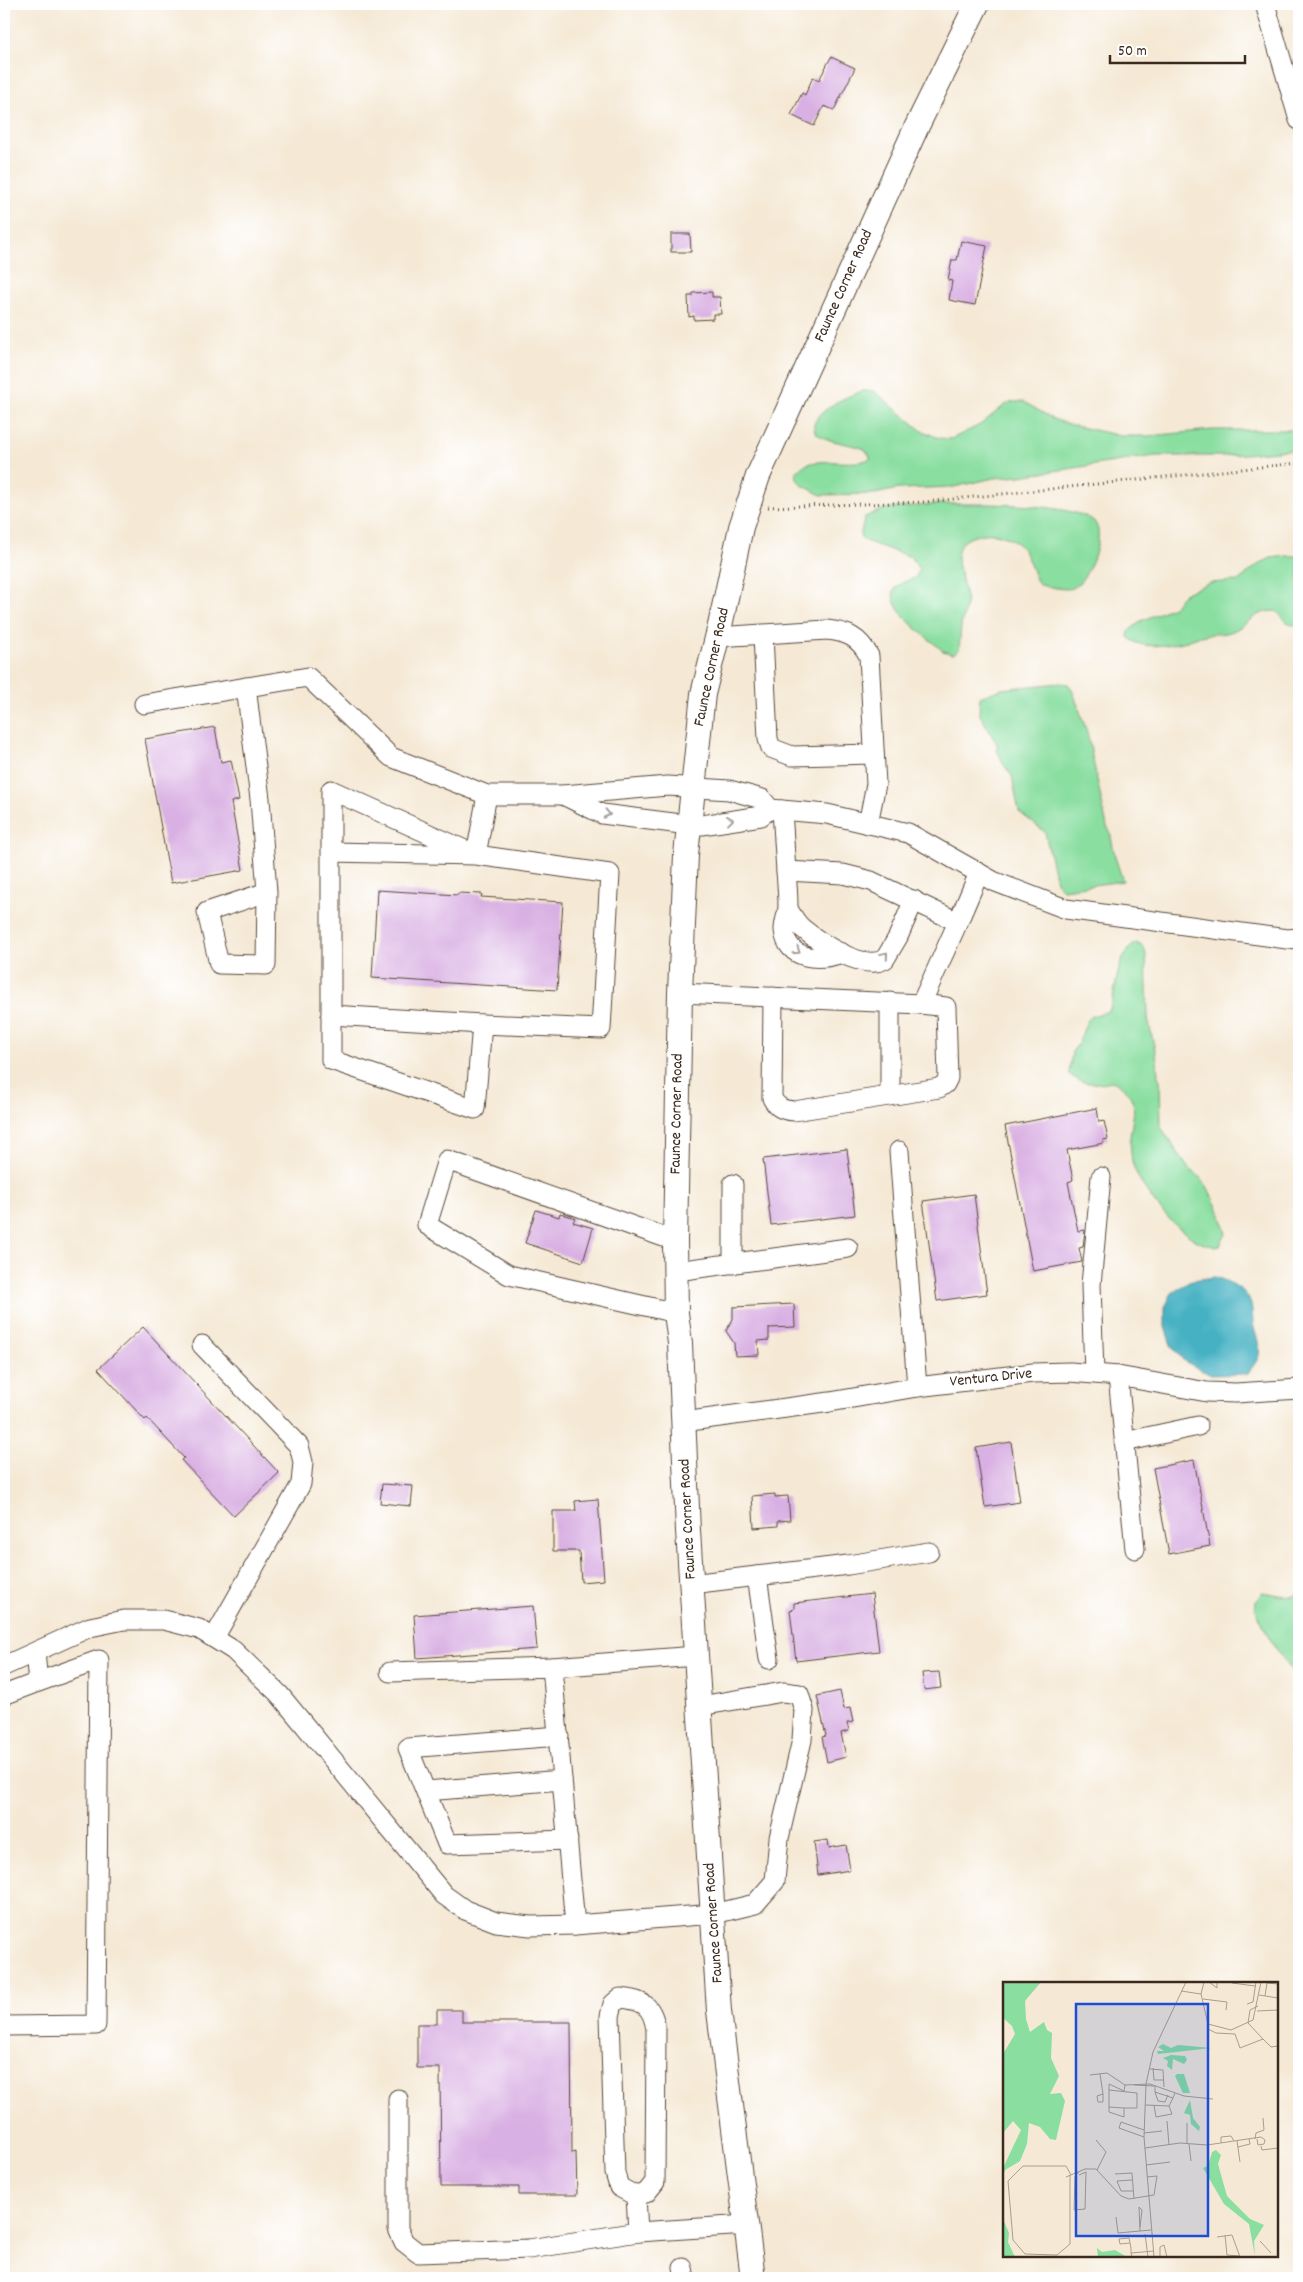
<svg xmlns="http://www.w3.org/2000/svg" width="1303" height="2282" viewBox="0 0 1303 2282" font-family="Dekko,sans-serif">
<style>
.green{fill:#89dea0;stroke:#62845f}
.water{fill:#45b1c2;stroke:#406e70}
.building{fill:#d9b0e3}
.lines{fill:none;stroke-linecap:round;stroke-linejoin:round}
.minor-casing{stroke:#574739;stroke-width:21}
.major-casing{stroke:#574739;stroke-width:26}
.path{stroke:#574739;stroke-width:3;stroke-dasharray:1 4;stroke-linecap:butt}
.minor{stroke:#fff;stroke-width:19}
.major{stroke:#fff;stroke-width:24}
.oneway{stroke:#a79f9a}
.labels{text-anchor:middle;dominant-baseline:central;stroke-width:4.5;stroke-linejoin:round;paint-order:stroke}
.street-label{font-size:16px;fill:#3b2a1e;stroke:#fff}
.inset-road{fill:none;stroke:#ab9d8c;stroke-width:1}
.view{fill:#1d4ed8;fill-opacity:0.15;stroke:#1d4ed8;stroke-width:2.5}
.inset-edge{fill:none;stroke:#3b2a1e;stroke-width:2.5}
</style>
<rect width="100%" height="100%" fill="#fff"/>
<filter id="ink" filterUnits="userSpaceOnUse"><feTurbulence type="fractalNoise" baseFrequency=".02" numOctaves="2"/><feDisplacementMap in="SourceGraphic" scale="10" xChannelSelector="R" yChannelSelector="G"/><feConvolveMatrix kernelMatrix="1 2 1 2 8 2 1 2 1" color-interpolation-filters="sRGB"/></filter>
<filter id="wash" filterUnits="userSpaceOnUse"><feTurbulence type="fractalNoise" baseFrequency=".0096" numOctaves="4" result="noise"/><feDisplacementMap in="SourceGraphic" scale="20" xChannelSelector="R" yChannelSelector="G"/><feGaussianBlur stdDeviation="1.12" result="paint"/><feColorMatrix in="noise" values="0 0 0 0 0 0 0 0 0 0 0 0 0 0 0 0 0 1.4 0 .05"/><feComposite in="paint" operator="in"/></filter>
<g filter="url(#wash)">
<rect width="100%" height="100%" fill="#f5e9d5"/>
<!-- green -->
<g class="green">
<path d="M862 391H874L922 431 939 438 951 439 980 425 1005 405 1013 402H1024L1053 419 1071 425 1121 436H1148L1212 430H1299V449L1223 456H1155L1020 476 994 478 954 487 899 489 874 494 821 495 802 485 797 479 796 473C810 451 851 470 871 458 869 455 867 451 864 449 852 442 797 442 819 416 828 405 848 396 862 391Z"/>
<path d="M940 504C976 504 1062 502 1091 519 1110 530 1088 580 1073 588 1065 591 1048 586 1039 585 1033 575 1031 564 1025 553 1016 536 992 530 975 536 963 540 958 545 957 558L967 601 961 626 959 650 953 654 943 651C930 639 884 608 895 589 899 583 910 580 916 577L919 569 911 557 865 541 860 536 865 517 884 509Z"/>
<path d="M1287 556H1299V626L1289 624 1276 611C1255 611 1252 621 1235 630 1226 635 1215 633 1205 635 1199 636 1193 639 1187 641 1169 645 1142 651 1128 637L1129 631 1141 621 1175 606 1183 594 1209 583 1238 581 1259 564 1271 558Z"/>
<path d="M1060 683 1068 684 1072 689 1087 732 1107 827 1110 832 1115 857 1123 881 1063 889 1056 882 1045 832 1019 812 1012 776 1004 765 998 752 997 744 979 713 980 697 1001 689Z"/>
<path d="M1136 943 1144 947 1146 955 1148 1018 1157 1059 1158 1077 1160 1080 1161 1127 1188 1168 1198 1175 1207 1186 1221 1215 1226 1234 1220 1245C1191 1254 1137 1188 1132 1161 1131 1152 1129 1139 1131 1130 1132 1122 1135 1112 1133 1103 1130 1092 1122 1087 1113 1081 1094 1084 1084 1086 1069 1074L1072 1052 1078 1044 1087 1021 1092 1016 1106 1012 1110 1009C1117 988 1116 955 1136 943Z"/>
<path d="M1262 1592 1291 1597 1299 1595V1680C1289 1667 1251 1617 1256 1602 1257 1599 1260 1595 1262 1592Z"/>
</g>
<!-- water -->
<path class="water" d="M1215 1277C1227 1281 1245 1288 1250 1301 1253 1309 1252 1320 1254 1328 1261 1353 1264 1353 1247 1374L1211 1375 1184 1361 1171 1345 1165 1327V1307L1172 1293 1192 1280Z"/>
<g id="blocks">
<!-- building -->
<g class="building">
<path d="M831 57 855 68 834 110 824 106 814 126 791 115 802 93 805 95 813 77 819 80Z"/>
<path d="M671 234H690L691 252H671Z"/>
<path d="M961 241 987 246 975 305 949 300 952 281 948 280 952 260H957Z"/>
<path d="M712 292V297H720L721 314H713V319L694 320V316L689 317 688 296H693V293Z"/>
<path d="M215 727 221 762 231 760 239 800 231 802 243 870 171 883 145 739Z"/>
<path d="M377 890 458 895V893L482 894 481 897 563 902 557 990 372 978Z"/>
<path d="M1097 1108 1099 1122 1104 1121 1108 1139 1103 1140 1104 1143 1067 1150 1073 1180 1068 1182 1078 1231 1085 1230 1083 1247 1079 1248 1082 1262 1033 1271 1005 1126Z"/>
<path d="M847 1149 855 1215 771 1225 763 1159Z"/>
<path d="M974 1194 987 1294 937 1301 923 1201Z"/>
<path d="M536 1210 559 1217 560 1213 575 1218 573 1222 593 1228 583 1262 525 1243Z"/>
<path d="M794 1304 795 1327 769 1328V1340L758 1341 759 1355 735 1356 734 1343 726 1331 733 1319V1307Z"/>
<path d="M143 1327 279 1473 234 1516 181 1460 184 1458 147 1418 145 1420 98 1369Z"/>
<path d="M1011 1442 1020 1502 985 1507 976 1448Z"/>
<path d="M1194 1460 1210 1546 1169 1554 1153 1468Z"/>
<path d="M382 1484 413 1486 411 1506 380 1503Z"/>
<path d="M775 1494V1497L788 1496 790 1520 778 1521V1526L754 1528 752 1496Z"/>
<path d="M598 1499 604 1580 581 1582 579 1551H553V1511H576L575 1501Z"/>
<path d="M872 1594 879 1651 796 1661 790 1610 794 1609V1603Z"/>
<path d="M533 1606 537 1649 417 1658 414 1615Z"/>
<path d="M939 1672 941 1688 924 1690 922 1673Z"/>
<path d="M840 1691 844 1709 850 1708 853 1722 847 1723 849 1731 841 1733 846 1757 827 1762 822 1737 826 1736 817 1696Z"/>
<path d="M828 1840 829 1848 846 1845 850 1870 818 1875 814 1842Z"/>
<path d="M437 2010H462V2022H571L572 2153 576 2152 577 2195H519V2187H441L440 2068H417V2024H437Z"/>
</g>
</g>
</g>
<g filter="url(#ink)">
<use href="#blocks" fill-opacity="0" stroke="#574739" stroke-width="1"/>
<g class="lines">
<!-- minor casing -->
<g class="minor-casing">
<g id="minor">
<path d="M1265 4 1299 120"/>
<path d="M763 635 768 739 771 748 792 756 874 754"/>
<path d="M717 637 827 630C847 632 859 637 869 656L876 784 868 824"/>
<path d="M246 687 260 799 267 892 266 965 219 964 207 912 267 892"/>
<path d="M144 704 308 677 391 757 487 795H563L668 786 729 790 762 799 770 809"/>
<path d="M563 795 602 814 689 825H702L761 816 770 809 827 814 908 833 993 881 1066 909 1287 939 1299 938"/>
<path d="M782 810 786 871 843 874 871 881 958 922 979 873"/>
<path d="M331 852 476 855 610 874 601 1029 482 1024 475 1109 331 1060V790L476 855 487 795"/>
<path d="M786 871C787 883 788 895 788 907 788 914 784 921 784 930 787 961 819 961 842 953"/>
<path d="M788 909C792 915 796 923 802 928 819 942 863 972 885 959L898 937 914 900"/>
<path d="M680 993 921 1004 958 922"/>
<path d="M773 997 772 1098C777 1108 783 1110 794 1111L939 1088 945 1084 948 1078 946 1007 921 1004"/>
<path d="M890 1002V1095"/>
<path d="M331 1015 482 1024"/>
<path d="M899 1151 917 1387"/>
<path d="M675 1241 447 1160 427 1225 509 1275 676 1313"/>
<path d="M733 1264V1184"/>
<path d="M676 1271 848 1248"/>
<path d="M202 1345 299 1446 303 1462 301 1484 214 1638"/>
<path d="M1094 1373 1091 1285 1101 1177"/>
<path d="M1118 1376 1135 1549"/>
<path d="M683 1422 830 1402 917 1387 1033 1373 1070 1372 1118 1376 1207 1392 1236 1393 1299 1389"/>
<path d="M1124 1442 1198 1426"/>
<path d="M757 1576 769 1659"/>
<path d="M691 1584 848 1565 929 1552"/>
<path d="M4 1666 90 1627 124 1620H164L199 1629 233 1650 279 1694 444 1895 465 1910 496 1922 530 1926 575 1925 714 1914 755 1904 775 1881 779 1838 802 1740 804 1710 799 1694 783 1692 700 1706"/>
<path d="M552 1667 696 1656"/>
<path d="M390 1672 552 1667 575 1925"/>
<path d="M4 1695 38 1682 35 1653"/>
<path d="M559 1736 408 1748 447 1844 568 1840"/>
<path d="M426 1791 562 1780"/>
<path d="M620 1998C643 2000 652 2005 656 2029L655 2182 646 2193 636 2196 619 2187 615 2173 610 2016 613 2004Z"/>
<path d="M4 2026 96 2025 99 1660 38 1682"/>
<path d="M398 2099V2229L404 2242 418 2253 529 2249 638 2232"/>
<path d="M636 2196 638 2232 747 2225"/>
<path d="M683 2268 685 2278"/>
</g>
</g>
<!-- major casing -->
<g class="major-casing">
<path id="major" d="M753 2278 719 2011 688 1531 680 1343 676 1313 675 1241 680 993 686 855 703 694 720 626 741 527 758 476 917 126 977 4"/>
</g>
<!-- path -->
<path class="path" d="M768 507 925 502 1299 463"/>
<!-- minor -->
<use href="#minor" class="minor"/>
<!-- major -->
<use href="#major" class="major"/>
</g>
<!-- one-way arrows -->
<defs><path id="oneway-chevron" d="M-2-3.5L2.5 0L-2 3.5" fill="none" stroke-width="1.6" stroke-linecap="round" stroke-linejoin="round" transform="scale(1.25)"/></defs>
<g class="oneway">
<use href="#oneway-chevron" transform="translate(607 814) rotate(12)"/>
<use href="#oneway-chevron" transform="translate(730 820) rotate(-7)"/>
<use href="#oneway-chevron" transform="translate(797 951) rotate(35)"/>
<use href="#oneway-chevron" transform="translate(885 955) rotate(-50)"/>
</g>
</g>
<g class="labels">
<!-- street labels -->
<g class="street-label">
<text transform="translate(844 286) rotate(-66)">Faunce Corner Road</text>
<text transform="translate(712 667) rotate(-78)">Faunce Corner Road</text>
<text transform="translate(677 1114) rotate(-89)">Faunce Corner Road</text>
<text transform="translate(991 1378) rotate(-6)">Ventura Drive</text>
<text transform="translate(688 1519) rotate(-93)">Faunce Corner Road</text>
<text transform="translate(714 1923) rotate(-94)">Faunce Corner Road</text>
</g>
</g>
<!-- overview -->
<g transform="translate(1003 1982)">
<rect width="275" height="275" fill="#f5e9d5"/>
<path d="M0 0H38L22 19 23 37 27 50 41 40 44 48 49 51 48 76 56 94 47 112 58 111 62 119 53 158 47 157 37 145 26 141 24 162 17 179 2 188 0 195V186L18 148 10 139 0 151V72L12 52 9 44 0 36ZM160 62 168 66 175 63 209 66 155 72 154 69H161L155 65ZM168 73 182 74 184 78 181 82 170 77 169 88 164 84 165 79 160 76ZM174 92H181L187 111H180L172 94ZM187 118 190 136 197 145 196 149 188 142 187 133 181 131ZM213 168 218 173 215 182 224 214 247 237 261 243 251 259 252 274 246 242 221 222 200 186 205 184 209 170ZM0 237 6 251 5 260 12 275H0ZM94 266 99 270 112 268 124 275H95Z" fill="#89dea0"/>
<path class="inset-road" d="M201 0 198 12 205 42 228 48 250 38 258 0M206 0 214 6V0M229 1 252 4M178 9 198 12M256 13 275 16M262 14 264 1 275 2M200 17 224 20 223 28M244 22 250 20 253 0M255 24 247 28 245 41 260 57M254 29 275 28M205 42V47L213 51 232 52 237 66 260 57 268 65 275 64M150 86 151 98H161M147 87 160 88 161 105M97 92 100 112V120H95L94 114 100 112M87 93 104 91 122 103 147 102 181 114 210 117M131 103 151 104M152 104V110L170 116 172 111M106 108 134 111V126H121V135L106 130V102L121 109 122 103M152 110 155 119 162 120 165 113M142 123 166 124 170 116M151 123 153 135 169 132 166 124M106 125 121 126M164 139 166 163M141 148 118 140 116 146 141 155M141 151 159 149M252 157 253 151 261 148 260 136M93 158 103 170 94 188M234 159 237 180M184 161V141M218 161V155L228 154 231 159M186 162 188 179M258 164 259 168 275 166M235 165 247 162 246 157M142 166 177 161 204 163 258 155 262 158 261 162 255 163 254 157M143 183 167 180M76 190 72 194 71 228 82 227 83 190 76 193M112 192 129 191 131 217M67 193V262L54 273 22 272 10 258 5 199 20 184H63L68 193M63 195 82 187H93L118 214 126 217 151 213 154 194 144 195M129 198 114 199 118 209H130M113 235 115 251 137 249M137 245 139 228 136 225 137 249 148 248M142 252 145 275M222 253 224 273 236 274M214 255 229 253 237 275M257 259 268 271M127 261 117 262 116 257 126 256 128 266V271M129 275 128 271 151 269M151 275 141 155 143 102 150 70 183 0M157 275V265L161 263 164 275"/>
<path class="view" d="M73 22H205V254H73Z"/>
<rect width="275" height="275" class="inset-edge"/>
</g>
<!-- margin -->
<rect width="1303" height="2282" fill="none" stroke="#fff" stroke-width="20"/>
<!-- scale -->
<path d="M1110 55v8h135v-8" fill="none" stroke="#3b2a1e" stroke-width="2.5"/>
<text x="1118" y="55" font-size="15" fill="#3b2a1e" stroke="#ffffff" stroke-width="4" paint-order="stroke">50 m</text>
</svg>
